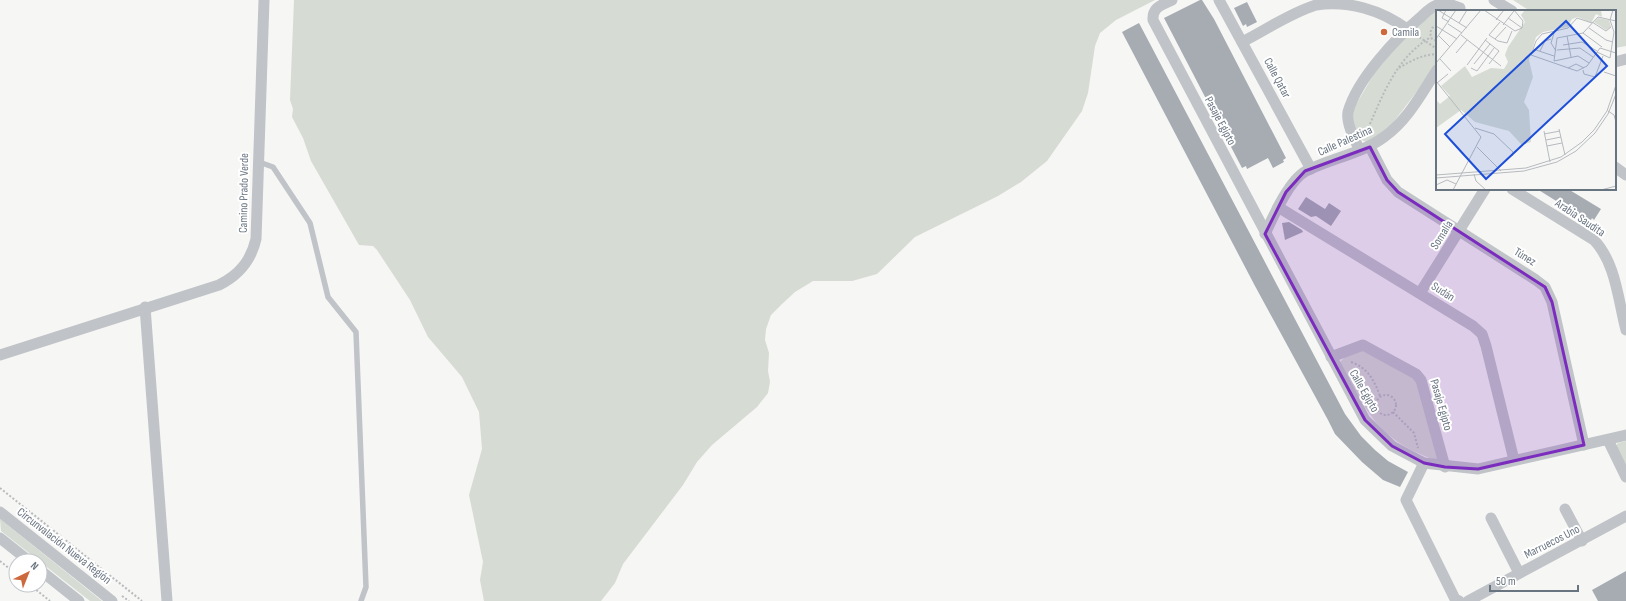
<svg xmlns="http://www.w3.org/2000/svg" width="1626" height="601" viewBox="0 0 1626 601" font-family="'Sofia Sans Condensed',sans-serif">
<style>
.green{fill:#d6dbd3}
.building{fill:#a6acb2}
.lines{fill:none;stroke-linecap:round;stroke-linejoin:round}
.path{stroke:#b8babd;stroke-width:2;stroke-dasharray:2 2;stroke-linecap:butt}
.service{stroke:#c0c3c7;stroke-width:5.5}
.minor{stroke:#c0c3c7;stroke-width:11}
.marked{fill:#7b2cbf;fill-opacity:0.2;stroke:#7b2cbf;stroke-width:3;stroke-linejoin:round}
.poi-dot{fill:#cd6a3d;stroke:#fff;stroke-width:1.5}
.labels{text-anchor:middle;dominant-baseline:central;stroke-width:4;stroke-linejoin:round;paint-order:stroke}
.poi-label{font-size:12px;fill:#697481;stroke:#fff;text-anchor:start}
.street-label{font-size:12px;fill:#697481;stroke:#fff}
.inset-road{fill:none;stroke:#b6babf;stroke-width:1}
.view{fill:#1d4ed8;fill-opacity:0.15;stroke:#1d4ed8;stroke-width:2}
.inset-edge{fill:none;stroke:#697481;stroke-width:2}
</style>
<rect width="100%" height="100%" fill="#f6f6f4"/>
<!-- green -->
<g class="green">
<path d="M294 0H1155L1116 20 1100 33 1095 46 1088 93 1082 111 1047 161 1021 182 998 196 915 237 877 274 852 281H813L795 292 782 304 771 315 766 329 765 340 769 353 768 371 770 382 768 393 757 407 712 445 697 462 683 485 623 564 615 583 601 601H484L480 580 483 562 469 495 482 449 479 412 462 377 428 337 410 300 377 250 373 246 359 245 311 161 303 138 292 117 293 109 290 100Z"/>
<path d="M1513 0H1626V46L1615 48V11H1530Z"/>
<path d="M1444 6 1454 11H1437V65L1392 124 1368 143 1358 138 1351 120 1355 106 1374 74 1396 46 1438 9Z"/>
<path d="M1363 348 1410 374 1418 382 1438 461C1378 440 1368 414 1340 362L1345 357Z"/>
<path d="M1626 441V467L1615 447 1618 443Z"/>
<path d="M0 519 102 601H90L1 531Z"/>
</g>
<!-- building -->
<g class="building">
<path d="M1200 0H1202L1214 19 1286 158 1283 160 1284 162 1273 168 1268 158 1247 169 1246 166 1242 168 1164 18Z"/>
<path d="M1247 2 1257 22 1247 27 1246 24 1243 26 1234 8Z"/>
<path d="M1139 23 1345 414 1361 436 1375 450 1388 461 1408 472 1400 487 1383 480 1362 462 1335 434 1328 420 1255 286 1122 32Z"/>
<path d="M1537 189H1568L1601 209 1594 220 1592 218 1590 222Z"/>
<path d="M1306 197 1325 209 1329 203 1341 211 1331 226 1316 216 1311 217 1298 209Z"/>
<path d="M1289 222 1302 230 1303 232 1285 240 1282 223Z"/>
<path d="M1626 571V601H1598L1592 590Z"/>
</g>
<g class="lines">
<!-- path -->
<g class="path">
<path d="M1437 25 1432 28 1430 33 1432 39 1437 41"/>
<path d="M1416 35 1437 49"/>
<path d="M1399 68C1412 60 1422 55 1437 54"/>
<path d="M1365 135C1382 98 1394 59 1431 37"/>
<path d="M1351 362C1368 368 1374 380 1380 396"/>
<circle cx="1386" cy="405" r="10"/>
<path d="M1393 412 1414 433 1418 448"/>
<path d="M0 488 142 601"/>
<path d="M0 561 16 574"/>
<path d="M30 585 50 601"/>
<path d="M122 596 129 601"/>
</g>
<!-- service -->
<path class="service" d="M259 162 273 167 310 223 328 297 356 332 366 587 361 601"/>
<!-- minor -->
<g class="minor">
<path d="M1172 0C1162 5 1152 7 1153 20L1365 420 1392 446 1424 463 1478 469 1626 435"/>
<path d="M1219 0 1311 169"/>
<path d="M1494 0 1512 11"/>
<path d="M1242 42C1266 30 1290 13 1316 5 1348 0 1381 10 1407 29"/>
<path d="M1615 62 1626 59"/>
<path d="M1370 147 1387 180 1398 192 1536 280 1545 287 1552 302 1584 445"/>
<path d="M1360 150C1355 141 1346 123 1348 112 1357 79 1396 38 1422 16 1426 12 1431 7 1437 5 1446 2 1452 5 1460 8"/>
<path d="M1615 167 1626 175"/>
<path d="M1512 189 1594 240C1616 263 1618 300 1626 330"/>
<path d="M1278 207 1473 326 1482 334 1486 346 1514 460"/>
<path d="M1265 234C1273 217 1289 180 1306 171 1332 158 1361 154 1384 137 1408 120 1421 94 1437 70"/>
<path d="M1420 293 1485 189"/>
<path d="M145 307 167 601"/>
<path d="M0 355 219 285C239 275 251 261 256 239L264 0"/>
<path d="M1331 357 1363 345 1416 374 1421 380 1445 467"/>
<path d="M1608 440 1626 477"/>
<path d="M1424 463 1406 500 1455 599 1459 601"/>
<path d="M1565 509 1582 541"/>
<path d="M0 512 112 601"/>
<path d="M1491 518 1519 573"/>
<path d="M0 538 29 561"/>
<path d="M40 570 79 601"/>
<path d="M1468 601 1626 516"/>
</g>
</g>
<!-- marked area -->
<path class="marked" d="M1370 147 1387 180 1398 192 1545 287 1552 302 1584 445 1478 469 1445 467 1424 463 1392 446 1365 420 1265 234 1286 192 1305 171Z"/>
<!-- markers -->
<circle class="poi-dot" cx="1384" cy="32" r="4"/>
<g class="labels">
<!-- poi labels -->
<g class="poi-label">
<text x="1392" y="32">Camila</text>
</g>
<!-- street labels -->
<g class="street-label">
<text transform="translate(1277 78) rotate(62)">Calle Qatar</text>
<text transform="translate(1220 121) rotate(62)">Pasaje Egipto</text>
<text transform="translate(1345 141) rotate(-24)">Calle Palestina</text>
<text transform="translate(244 193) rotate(-89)">Camino Prado Verde</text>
<text transform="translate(1580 218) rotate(34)">Arabia Saudita</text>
<text transform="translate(1442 235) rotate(-58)">Somalía</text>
<text transform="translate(1525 257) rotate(32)">Túnez</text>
<text transform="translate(1443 292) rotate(32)">Sudán</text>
<text transform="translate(1364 391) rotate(60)">Calle Egipto</text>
<text transform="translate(1441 405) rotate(74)">Pasaje Egipto</text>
<text transform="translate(1552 542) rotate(-27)">Marruecos Uno</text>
<text transform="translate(64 546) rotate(38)">Circunvalación Nueva Región</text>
</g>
</g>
<!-- overview -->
<g transform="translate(1436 10)">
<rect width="180" height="180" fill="#f6f6f4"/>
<path d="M89 0H165L166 7 160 4 155 13 142 7 136 9 132 17 107 22 100 27 93 50 97 67 88 92 93 100 95 132 86 135 73 121 39 112 25 100 0 118V90L4 94 14 86 5 76 29 56 36 67 55 58 68 59 72 52 69 45 72 37 89 12 85 5ZM162 8 173 10 175 17 170 20 158 12Z" fill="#d6dbd3"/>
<path class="inset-road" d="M2 0 31 18M10 0 6 8 13 12M48 0 79 21 86 18 87 11 78 0M72 8 86 18M60 10 68 0M64 12 53 25 62 31 71 33 76 21M156 12 170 21 175 17M23 13 31 0M156 13 141 8 132 18 106 24 100 31 95 45 141 61 151 56 164 38 180 43M12 14 26 23M67 15 78 1M0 16 21 29M153 18 170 30 177 32M118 23 115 33 120 41M147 23 166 37M25 25 65 56M3 26 14 37M131 26 135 47M121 28 147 23 162 7 180 11M0 29 20 0M59 29 70 17M49 30 63 41 53 54M127 35 146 32 161 41M97 39 118 46M121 40 144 38 157 47M104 41 109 31 115 29M161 42 174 48 178 22 174 10 177 0M20 43 31 30M4 49 15 61M118 51 142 46 153 53M118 51 121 28M0 53 45 0M38 54 54 34M31 55 51 28M35 58 41 61 58 38M132 58 140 54 148 58M147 60 148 64 159 67 167 46M168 62 180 66M0 71 45 127 17 180M1 73 12 64M172 101 178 105 180 112M39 118 58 124 77 142 76 146M123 119 129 145M108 121 114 152M108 124 124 121M110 130 125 127M111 136 126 133M41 137 65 161M38 164 40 171 50 180M0 165 90 158 125 147 146 132 158 120 171 101 180 75M0 168 88 161 121 152 140 141 159 123 172 104 180 84M0 175 11 170 20 174M165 180 180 176"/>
<path class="view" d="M130 11 171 56 50 169 9 124Z"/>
<rect width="180" height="180" class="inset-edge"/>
</g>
<!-- north arrow -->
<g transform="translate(28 573) rotate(43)"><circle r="19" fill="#ffffff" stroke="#c3c7cd"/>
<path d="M0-3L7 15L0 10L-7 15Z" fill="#cd6a3d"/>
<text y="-6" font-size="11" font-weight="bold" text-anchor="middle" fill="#697481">N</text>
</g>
<!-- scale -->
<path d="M1490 585v6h88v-6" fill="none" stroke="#697481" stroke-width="2"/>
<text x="1496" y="585" font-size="12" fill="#697481" stroke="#ffffff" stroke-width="3" paint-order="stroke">50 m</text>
</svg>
